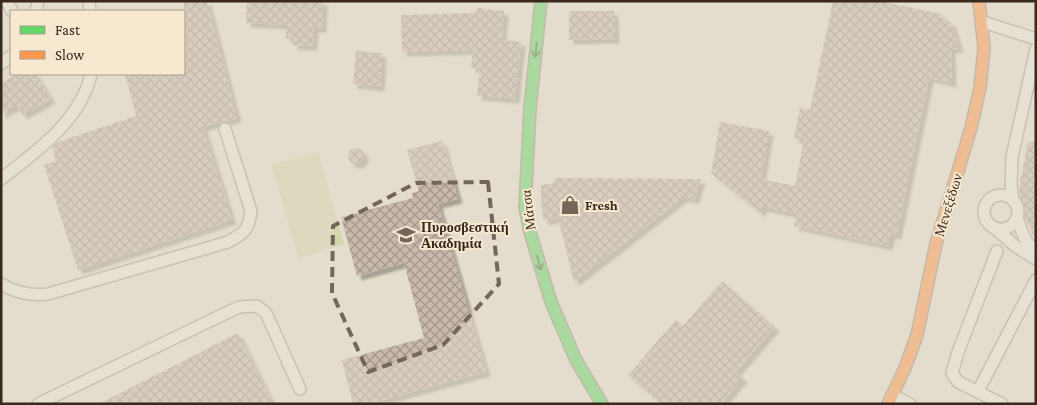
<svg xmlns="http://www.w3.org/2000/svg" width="1037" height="405" viewBox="0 0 1037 405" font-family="'Crimson Pro',serif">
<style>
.park{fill:#d6d4ad}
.building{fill:url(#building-cross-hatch);filter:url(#shadow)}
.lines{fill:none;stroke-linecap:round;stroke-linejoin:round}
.lane-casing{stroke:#a9a195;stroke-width:14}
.fast-casing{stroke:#999085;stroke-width:14}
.slow-casing{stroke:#999085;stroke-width:14}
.lane{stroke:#ece7dd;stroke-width:11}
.fast{stroke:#63d668;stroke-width:11}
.slow{stroke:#ff974d;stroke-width:11}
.oneway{stroke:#4b763f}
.marked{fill:none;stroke:#74675a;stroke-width:4;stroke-dasharray:10 6;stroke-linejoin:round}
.labels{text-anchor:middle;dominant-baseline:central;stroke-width:4;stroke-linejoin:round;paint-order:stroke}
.poi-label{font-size:14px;font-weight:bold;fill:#38281d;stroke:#f6e9d0;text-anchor:start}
.street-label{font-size:14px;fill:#38281d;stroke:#f6e9d0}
</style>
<defs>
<pattern id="building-cross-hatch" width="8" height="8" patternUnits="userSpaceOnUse" patternTransform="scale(1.25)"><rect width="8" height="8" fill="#c8b9ac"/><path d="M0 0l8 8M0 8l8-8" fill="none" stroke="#a3968b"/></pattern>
<filter id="shadow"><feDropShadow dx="4.5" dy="4.5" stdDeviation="1" flood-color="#0004"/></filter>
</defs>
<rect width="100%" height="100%" fill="#e4dccc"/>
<!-- park -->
<path class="park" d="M318 152 344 244 298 258 272 165Z"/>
<!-- building -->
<g class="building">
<path d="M184 1H207L237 118 203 127 232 220 78 270 44 165 56 161 52 147 58 142 136 116 125 74H184Z"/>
<path d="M247 1H323L322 28H314L313 46 293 45V39L286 38V25L246 23Z"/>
<path d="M833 1H879L942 14 941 20 951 22 959 48 951 49 952 83 929 78 897 235 891 234 888 246 794 226 796 214 762 207 761 213 711 173 720 122 769 131 761 179 795 186 804 140 794 138 800 108 810 110Z"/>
<path d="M477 8 504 11 502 40 521 42 515 99 477 96 480 69 471 68 473 50 402 52 401 15 476 13Z"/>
<path d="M569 11H614L615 39 569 40Z"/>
<path d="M356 51 382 53 380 87 353 84Z"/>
<path d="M17 74H36L51 99 23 115 17 105 1 114V83Z"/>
<path d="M442 141 458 199 438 204 486 372 368 404H353L342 360 424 338 404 263 357 276 341 217 413 198 412 193 419 191 407 150Z"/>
<path d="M1028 142H1036V241L1022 211 1019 188Z"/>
<circle cx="356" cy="156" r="8"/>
<path d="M554 178 691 179H701L694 200 684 197 574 282 558 218 544 221 541 205V185L554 183Z"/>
<path d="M722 281 775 327 736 372 743 378 721 404H662L628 375 676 320 683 326Z"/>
<path d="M238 333 273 404H99Z"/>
</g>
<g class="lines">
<!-- lane casing -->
<g class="lane-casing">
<g id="lane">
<path d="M7 1 12 11"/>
<path d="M89 1 90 11"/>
<path d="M36 11 38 1"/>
<path d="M983 22 1036 39"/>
<path d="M1 64 11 56"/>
<path d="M1 179C36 152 81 120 91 74"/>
<circle cx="1001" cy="212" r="17"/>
<path d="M1013 200 1011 185 1012 157 1036 49"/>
<path d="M1017 217C1021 231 1025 242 1036 253"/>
<path d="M996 229 1015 246 1036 259"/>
<path d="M997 251 958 352 952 373 958 382 1002 404"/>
<path d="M1 284C16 293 31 296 48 294L228 242C244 233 249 230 251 211L225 129"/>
<path d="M978 391 1036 280"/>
<path d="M892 395 910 404"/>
<path d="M38 404 222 315 239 307 257 306 266 313 300 389"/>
</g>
</g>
<!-- fast casing -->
<g class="fast-casing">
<path id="fast" d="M541 1 530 108 525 207 530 232 551 302 576 360 602 404"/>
</g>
<!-- slow casing -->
<g class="slow-casing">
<path id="slow" d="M888 404 905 368 917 335 936 244 971 128 980 88 984 48 979 1"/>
</g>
<!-- lane -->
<use href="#lane" class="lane"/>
<!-- fast -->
<use href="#fast" class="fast"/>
<!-- slow -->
<use href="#slow" class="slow"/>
</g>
<!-- one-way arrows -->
<defs><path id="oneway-shaft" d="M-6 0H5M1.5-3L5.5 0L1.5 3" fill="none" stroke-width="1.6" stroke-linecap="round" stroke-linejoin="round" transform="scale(1.25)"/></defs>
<g class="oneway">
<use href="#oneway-shaft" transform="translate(536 50) rotate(96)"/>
<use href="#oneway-shaft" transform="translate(539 263) rotate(74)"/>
</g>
<!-- marked area -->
<path d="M0 0H1037V405H0ZM488 182 499 284 443 345 368 372 332 293 333 226 416 183Z" fill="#e4dccc" fill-opacity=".55" fill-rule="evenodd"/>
<path class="marked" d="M488 182 499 284 443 345 368 372 332 293 333 226 416 183Z"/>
<!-- icons -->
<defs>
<g id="shop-bare" transform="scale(1.5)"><path d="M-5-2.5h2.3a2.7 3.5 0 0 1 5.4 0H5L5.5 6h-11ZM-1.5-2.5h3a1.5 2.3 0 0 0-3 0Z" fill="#74675a" stroke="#f6e9d0" stroke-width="2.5" paint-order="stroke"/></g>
<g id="school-bare" transform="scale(1.5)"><path d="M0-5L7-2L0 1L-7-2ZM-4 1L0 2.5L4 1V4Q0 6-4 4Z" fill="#74675a" stroke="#f6e9d0" stroke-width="2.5" paint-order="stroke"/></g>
</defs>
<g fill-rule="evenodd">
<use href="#shop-bare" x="570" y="205"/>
<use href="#school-bare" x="406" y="235"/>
</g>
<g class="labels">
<!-- poi labels -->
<g class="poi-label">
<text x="585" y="205">Fresh</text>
<text x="421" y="227">Πυροσβεστική<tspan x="421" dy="16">Ακαδημία</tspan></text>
</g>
<!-- street labels -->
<g class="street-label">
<text transform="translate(948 205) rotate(-73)">Μενεξέδων</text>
<text transform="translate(528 210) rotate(-97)">Μάτσα</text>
</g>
</g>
<!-- border -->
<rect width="1037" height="405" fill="none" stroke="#38281d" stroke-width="5"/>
<!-- legend -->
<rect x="10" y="10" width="175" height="65" fill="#f6e9d0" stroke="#aa9c88"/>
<rect x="20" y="26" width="25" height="8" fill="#63d668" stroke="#aa9c88"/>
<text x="55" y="35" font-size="15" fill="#38281d">Fast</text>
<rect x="20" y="51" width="25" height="8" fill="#ff974d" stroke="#aa9c88"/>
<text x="55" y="60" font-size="15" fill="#38281d">Slow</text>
</svg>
